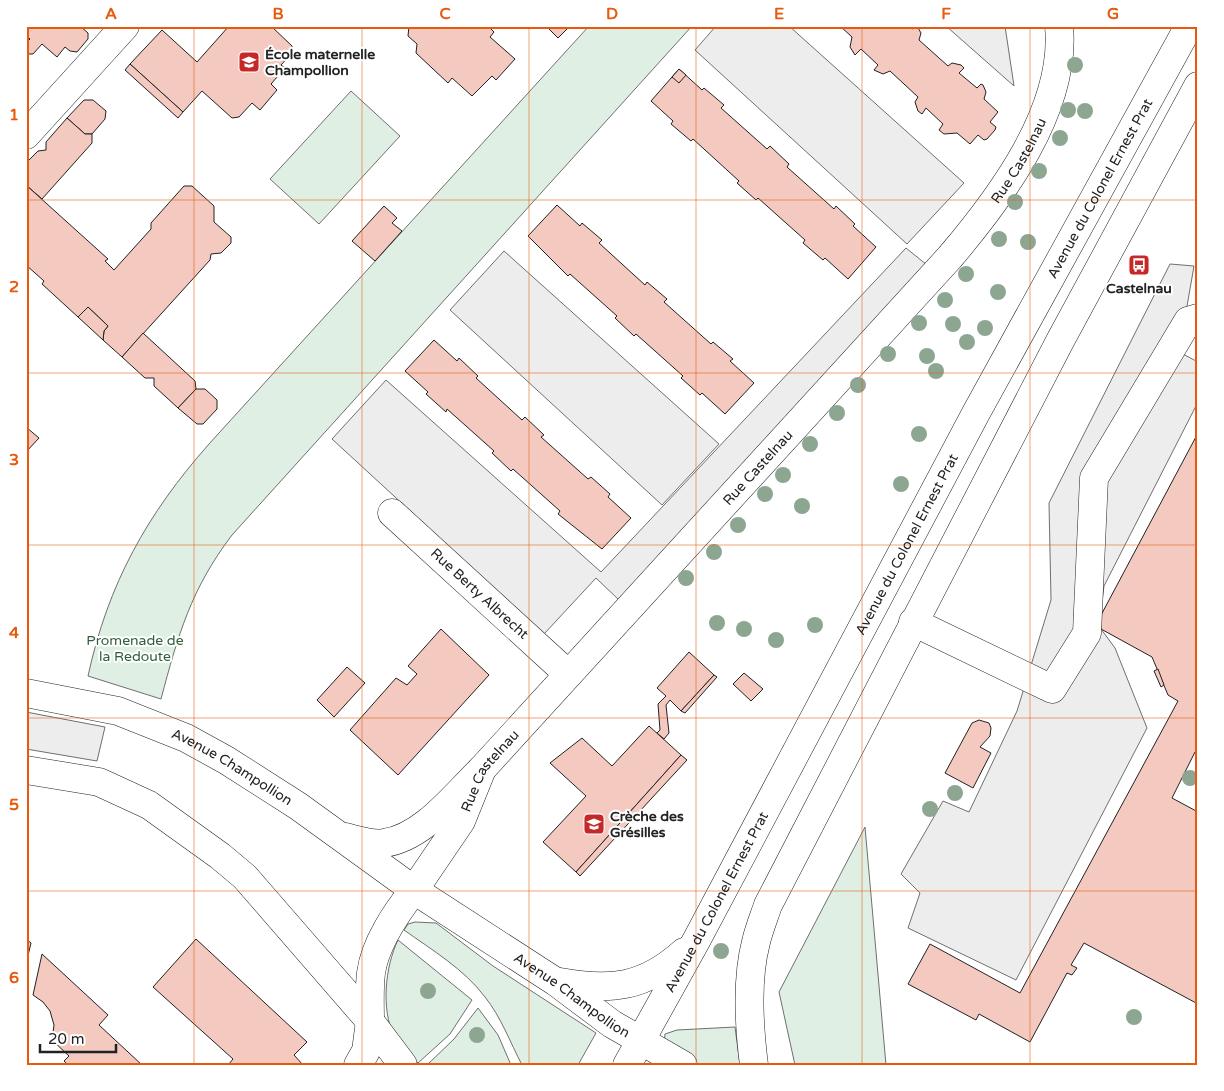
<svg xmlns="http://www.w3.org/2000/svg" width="1224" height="1091" viewBox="0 0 1224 1091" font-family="'Varela Round',sans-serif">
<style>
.green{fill:#e0efe3;stroke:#6f6f6f}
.parking{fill:#ededed;stroke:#6f6f6f}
.building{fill:#f3c9c0;stroke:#222}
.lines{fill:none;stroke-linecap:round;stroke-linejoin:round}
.minor-casing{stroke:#222;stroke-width:29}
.major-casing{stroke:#222;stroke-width:29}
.minor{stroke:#fff;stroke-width:28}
.major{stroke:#fff;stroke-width:28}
.tree{fill:#8da692}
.grid{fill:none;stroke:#e8590c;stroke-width:1;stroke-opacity:0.55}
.labels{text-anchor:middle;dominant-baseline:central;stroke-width:4;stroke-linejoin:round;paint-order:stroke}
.poi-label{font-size:14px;font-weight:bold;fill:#222;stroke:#fff;text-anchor:start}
.street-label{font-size:14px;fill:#222;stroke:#fff}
.park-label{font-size:14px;fill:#2f5e38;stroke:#fff}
.neatline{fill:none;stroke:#e8590c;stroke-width:2}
.grid-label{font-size:16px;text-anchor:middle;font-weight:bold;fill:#e8590c}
</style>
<rect width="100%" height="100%" fill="#fff"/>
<!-- green -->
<g class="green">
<path d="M589 26H692L232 535C191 589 178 635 161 699L88 676C108 584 147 514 209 444Z"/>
<path d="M351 91 400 136 319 224 270 179Z"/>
<path d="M865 827 886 1065H795L779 992Z"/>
<path d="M415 922 436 923 493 966 596 1033 578 1065H522C510 1042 501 1017 485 997 464 969 432 950 404 930L408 924Z"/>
<path d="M398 940 472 1000 450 1034 418 1063C410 1055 399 1046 394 1036 381 1009 385 967 398 940Z"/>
<path d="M478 1008 498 1035 511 1065H427L454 1039Z"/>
<path d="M735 1027 740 1065H699L664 1045 665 1034 677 1030Z"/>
</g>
<!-- parking -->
<g class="parking">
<path d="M716 26H789L964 183 907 244 695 50Z"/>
<path d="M946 26H1005L1014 86Z"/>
<path d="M906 248 927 265 620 601 596 578 544 634 332 439 386 380 601 572Z"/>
<path d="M504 251 719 444 662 505 450 310Z"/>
<path d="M1170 264 1194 266 1179 352 1198 362V402L1104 586 1100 617 1101 629 1115 648 1147 728 1016 980 908 928 920 893 901 874 943 801 969 812 1017 711 1051 600 1049 503Z"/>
<path d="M26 712 105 727 97 761 26 749Z"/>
</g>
<!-- building -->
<g class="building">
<path d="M26 26H80L88 33V39L77 52 70 51 65 47 57 57 42 44 33 54H27V42L30 39 26 35Z"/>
<path d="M229 26H271L292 46V53L281 65 285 68 271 84 277 90 260 110 252 103 239 117 232 118 202 91 183 112 130 64 162 30 197 62Z"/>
<path d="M409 26H488L494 32 490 37 515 59 496 80 492 76 472 96 452 78 448 83 416 53 417 44 408 36Z"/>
<path d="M546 26H570L558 38Z"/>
<path d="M840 26H909L912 29 917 26 921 33 919 40 948 66 952 63 961 65 964 68 959 73 977 88 981 84 983 85 986 92 984 99 998 112 990 122 996 127 995 130 987 139 984 140 978 135 970 144 957 133 944 134 939 130 943 124 926 108 922 114 918 111 915 102 918 97 890 71 883 74 874 70 878 65 861 49 855 55 850 47 852 37Z"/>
<path d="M130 64 183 112 178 118 125 70Z"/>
<path d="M679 69 702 90 704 88 724 105 721 108 767 149 770 146 789 164 787 167 834 209 836 206 855 224 853 226 876 247 848 279 825 258 823 260 803 243 805 240 758 198 756 200 737 183 739 181 693 139 691 141 671 124 673 121 651 101Z"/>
<path d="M679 69 686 75 679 83 672 77Z"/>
<path d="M84 100H93L106 111 105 119 92 134H85L67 118Z"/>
<path d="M67 118 85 134H92V143L42 199 26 185V163L38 151 46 150V142Z"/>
<path d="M26 185 108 259 105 261 114 270 151 229V223L184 186H192L214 206V222L231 237V243L221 253 211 254 210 260 122 357 103 340 104 331 108 326 88 307 78 317 42 284 44 281 26 265Z"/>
<path d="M557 205 580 226 582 223 602 240 599 243 645 285 647 282 667 299 664 302 711 344 713 342 733 359 730 361 754 383 725 414 702 393 700 395 681 378 683 376 636 334 634 336 615 318 617 316 570 274 568 276 528 236Z"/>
<path d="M384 206 397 218 392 223 402 231 375 261 352 241Z"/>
<path d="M88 307 108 326 104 331 103 340 78 317Z"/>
<path d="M143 333 195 381 196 389 178 408 154 386V378H145L122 357Z"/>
<path d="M434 340 457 361 459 358 478 376 476 378 522 420 525 417 544 435 541 437 588 479 591 477 610 494 608 497 631 518 602 549 558 514 560 511 513 469 511 471 492 453 494 451 447 409 446 412 426 394 428 392 405 371Z"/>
<path d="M196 389H205L217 400V409L203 424H197L178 408Z"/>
<path d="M26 427 39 438 26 452Z"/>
<path d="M1198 433V753L1195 752 1172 798 1198 812V1004L1084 943 1071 965 1077 968 1072 975 1067 973 1030 1042 979 1014 976 1020 908 984 930 944 1020 993 1178 701 1168 695 1152 657 1101 629 1100 617Z"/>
<path d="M441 629 489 675 398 775 350 730 396 678 407 685 417 674 408 666Z"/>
<path d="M689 652 714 675 681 711 670 700 666 705 669 733 664 739 657 733 660 730 658 704 666 696 657 688Z"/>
<path d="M347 667 365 683 334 717 317 700Z"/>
<path d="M1158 669 1164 685 1161 687 1154 671Z"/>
<path d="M744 673 763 689 751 701 733 684Z"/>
<path d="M714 675 717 677 685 713 681 711Z"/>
<path d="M979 720 989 723 991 728 990 736 980 747 991 753 973 788 945 773 972 723Z"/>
<path d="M649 726 681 755 576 872 543 842 586 796 550 763 582 738 612 766Z"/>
<path d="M681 755 687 760 580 876 576 872Z"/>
<path d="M26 939 31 943 26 964Z"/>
<path d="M196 939 307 1042 294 1055 303 1065H228L233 1059 153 987Z"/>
<path d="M42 954 108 1015 99 1025 142 1065H68L64 1061 69 1056 52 1040 54 1025 50 1011 43 1002 33 995Z"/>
</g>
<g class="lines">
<!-- minor casing -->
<g class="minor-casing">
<g id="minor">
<path d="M26 135 125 26"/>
<path id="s1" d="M392 513 568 674"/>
<path d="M913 622 1052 689 1087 633 1094 478 1188 321 1198 318"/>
<path id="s2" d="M414 890 461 821 482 769 950 257C1001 197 1067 109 1059 26"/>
<path d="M358 1065 366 1051 370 1021"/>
</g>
</g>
<!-- major casing -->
<g class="major-casing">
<g id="major">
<path id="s3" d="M26 693 118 711 186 738 226 760 298 806 414 890 556 982 612 1024 683 1065"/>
<path d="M26 770 99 782 149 805 220 856 245 877 370 1021 403 1065"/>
<path d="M345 837C358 840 371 845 384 843 423 838 455 795 482 769"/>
<path d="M560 982C611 991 644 988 684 952"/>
<path d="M370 1021C370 1005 369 989 371 973 375 943 396 913 414 890"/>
<path id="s4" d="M627 1065 696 941 976 413 1189 26"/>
<path d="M754 1065C749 1026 746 980 756 942 759 929 764 917 768 905L1060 341 1198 86"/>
</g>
</g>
<!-- minor -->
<use href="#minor" class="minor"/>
<!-- major -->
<use href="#major" class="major"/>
</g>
<!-- trees -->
<g class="tree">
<circle cx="1075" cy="65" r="8"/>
<circle cx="1068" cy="110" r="8"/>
<circle cx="1085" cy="111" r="8"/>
<circle cx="1060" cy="138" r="8"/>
<circle cx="1039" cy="171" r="8"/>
<circle cx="1015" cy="202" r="8"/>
<circle cx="999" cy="239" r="8"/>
<circle cx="1028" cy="242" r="8"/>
<circle cx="966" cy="274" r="8"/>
<circle cx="998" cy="292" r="8"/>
<circle cx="945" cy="300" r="8"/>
<circle cx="919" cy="323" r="8"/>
<circle cx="953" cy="324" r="8"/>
<circle cx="985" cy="328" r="8"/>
<circle cx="967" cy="342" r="8"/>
<circle cx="888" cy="354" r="8"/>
<circle cx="927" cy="356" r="8"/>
<circle cx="936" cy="371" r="8"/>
<circle cx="858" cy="385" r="8"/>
<circle cx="837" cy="413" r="8"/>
<circle cx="919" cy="434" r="8"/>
<circle cx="810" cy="444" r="8"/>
<circle cx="783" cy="475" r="8"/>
<circle cx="901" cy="484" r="8"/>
<circle cx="765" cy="494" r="8"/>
<circle cx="802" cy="506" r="8"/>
<circle cx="738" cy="525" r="8"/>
<circle cx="714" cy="552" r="8"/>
<circle cx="686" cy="578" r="8"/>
<circle cx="717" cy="623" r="8"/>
<circle cx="815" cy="625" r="8"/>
<circle cx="744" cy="629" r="8"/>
<circle cx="776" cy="640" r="8"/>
<circle cx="1190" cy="778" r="8"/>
<circle cx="955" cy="793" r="8"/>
<circle cx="930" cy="809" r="8"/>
<circle cx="721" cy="951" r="8"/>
<circle cx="428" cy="991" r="8"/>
<circle cx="1134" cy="1017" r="8"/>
<circle cx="477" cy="1035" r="8"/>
</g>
<!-- grid -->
<path class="grid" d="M194 26V1065M362 26V1065M529 26V1065M696 26V1065M862 26V1065M1030 26V1065M26 200H1198M26 373H1198M26 545H1198M26 718H1198M26 891H1198"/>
<!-- icons -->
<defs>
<g id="school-square" transform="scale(1.125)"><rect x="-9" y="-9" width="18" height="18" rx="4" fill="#c62828" stroke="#fff"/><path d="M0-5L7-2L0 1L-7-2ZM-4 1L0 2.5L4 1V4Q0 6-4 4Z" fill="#fff"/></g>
<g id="bus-square" transform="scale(1.125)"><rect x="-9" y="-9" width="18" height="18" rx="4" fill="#c62828" stroke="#fff"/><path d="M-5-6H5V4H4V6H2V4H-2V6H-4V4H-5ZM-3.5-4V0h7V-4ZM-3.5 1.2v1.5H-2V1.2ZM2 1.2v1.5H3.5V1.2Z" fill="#fff"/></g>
</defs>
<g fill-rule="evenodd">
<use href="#school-square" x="249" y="62"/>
<use href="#bus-square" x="1139" y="265"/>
<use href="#school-square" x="594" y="824"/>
</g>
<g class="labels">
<!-- poi labels -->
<g class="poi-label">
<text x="265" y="54">École maternelle<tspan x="265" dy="16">Champollion</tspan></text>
<text x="1139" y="288" text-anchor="middle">Castelnau</text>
<text x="610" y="816">Crèche des<tspan x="610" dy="16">Grésilles</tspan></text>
</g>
<!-- street labels -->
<g class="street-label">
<text stroke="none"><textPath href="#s2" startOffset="952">Rue Castelnau</textPath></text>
<text stroke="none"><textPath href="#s4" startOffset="996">Avenue du Colonel Ernest Prat</textPath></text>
<text stroke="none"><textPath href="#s2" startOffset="548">Rue Castelnau</textPath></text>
<text stroke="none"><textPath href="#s4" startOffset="591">Avenue du Colonel Ernest Prat</textPath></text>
<text stroke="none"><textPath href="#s1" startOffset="119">Rue Berty Albrecht</textPath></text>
<text stroke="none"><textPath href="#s3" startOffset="221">Avenue Champollion</textPath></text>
<text stroke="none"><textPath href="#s2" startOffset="142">Rue Castelnau</textPath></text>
<text stroke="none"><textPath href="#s4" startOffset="186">Avenue du Colonel Ernest Prat</textPath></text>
<text stroke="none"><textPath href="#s3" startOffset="631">Avenue Champollion</textPath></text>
</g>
<!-- park labels -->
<g class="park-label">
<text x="135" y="640">Promenade de<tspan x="135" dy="16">la Redoute</tspan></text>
</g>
</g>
<!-- border -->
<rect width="1224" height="1091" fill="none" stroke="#ffffff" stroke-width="55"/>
<!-- scale -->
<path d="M40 1044v8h76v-8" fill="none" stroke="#222222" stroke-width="2.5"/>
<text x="48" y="1044" font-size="15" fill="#222222" stroke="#ffffff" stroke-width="4" paint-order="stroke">20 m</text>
<rect x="28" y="28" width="1168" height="1036" class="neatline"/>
<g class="grid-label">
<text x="111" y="19">A</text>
<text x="278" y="19">B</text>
<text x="445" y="19">C</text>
<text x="612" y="19">D</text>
<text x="779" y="19">E</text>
<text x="946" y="19">F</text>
<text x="1113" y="19">G</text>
<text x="14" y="120">1</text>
<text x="14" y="292">2</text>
<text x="14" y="465">3</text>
<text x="14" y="638">4</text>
<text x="14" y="810">5</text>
<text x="14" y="983">6</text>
</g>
</svg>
